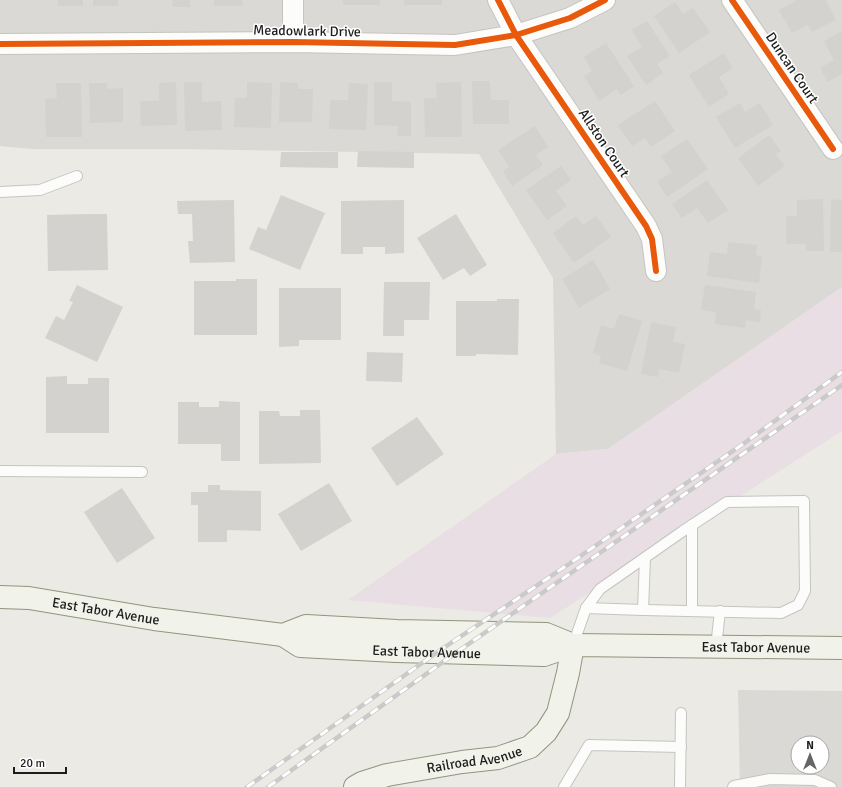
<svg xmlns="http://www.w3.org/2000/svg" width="842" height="787" viewBox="0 0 842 787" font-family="Signika,sans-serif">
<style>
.residential{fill:#dad9d6;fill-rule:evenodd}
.industrial{fill:#e9dee3}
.building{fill:#d3d2ce}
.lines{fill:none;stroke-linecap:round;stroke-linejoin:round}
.service-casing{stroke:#c4c4c1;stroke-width:12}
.minor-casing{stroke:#c4c4c1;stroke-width:22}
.secondary-casing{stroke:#90957d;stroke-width:24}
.service{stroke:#fcfcfb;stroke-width:10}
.minor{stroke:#fcfcfb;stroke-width:20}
.secondary{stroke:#f1f2e9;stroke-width:22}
.rail-casing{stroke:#cacac9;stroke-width:4.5}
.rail{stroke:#fff;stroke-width:3;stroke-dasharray:9;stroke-linecap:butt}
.cycleway-casing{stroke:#fff;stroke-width:8}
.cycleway{stroke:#e8590c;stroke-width:6}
.labels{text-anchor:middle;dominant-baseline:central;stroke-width:3;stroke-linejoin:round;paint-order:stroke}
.street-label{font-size:14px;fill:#1d1d1d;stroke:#fff}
</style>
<rect width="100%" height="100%" fill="#ebeae5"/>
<!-- residential -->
<g class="residential">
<path d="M0 0H842V287L608 449 556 454 553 278 479 154 179 149H32L0 146Z"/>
<path d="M738 690 842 691V787H740ZM798 743H822V767H798Z"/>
</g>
<!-- industrial -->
<path class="industrial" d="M842 287V431L550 618 348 600 556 454 608 449Z"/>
<!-- building -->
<g class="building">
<rect x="58" y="0" width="25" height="6"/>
<rect x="93" y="0" width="25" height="6"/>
<path d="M173 0H190V7H172Z"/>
<path d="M214 0H243L242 6H214Z"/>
<rect x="343" y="0" width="37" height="5"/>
<rect x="404" y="0" width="38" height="5"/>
<path d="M797 0H826L836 20 812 32 808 25 792 33 779 10Z"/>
<path d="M675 2 683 14 693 8 710 32 679 53 654 16Z"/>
<path d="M647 21 670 56 657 64 663 73 646 85 627 56 642 47 632 30Z"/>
<path d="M842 31V74L828 82 820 68 834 60 824 41Z"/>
<path d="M606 43 634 86 621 95 617 89 599 101 584 76 592 71 584 57Z"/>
<path d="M724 53 733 68 719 77 729 94 709 107 689 75Z"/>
<path d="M472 81H490L491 100H509V124H473Z"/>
<path d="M176 82 177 125 141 126 140 101H159V83Z"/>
<path d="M184 82H202V102L221 101 222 130 185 131Z"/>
<path d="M247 82 272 83 271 128 234 127 235 98H247Z"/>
<path d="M280 82 298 83V89H313L312 122H279Z"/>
<path d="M374 82H392V101L411 102V136H397L398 126 374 125Z"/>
<path d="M461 82 462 137H425L424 98H437L436 83Z"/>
<path d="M56 83H81L82 137H46L45 99 57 98Z"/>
<path d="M89 83H107V89L123 88V122L90 123Z"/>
<path d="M349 83 368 84 366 130 329 129 330 100H348Z"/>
<path d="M655 101 675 131 651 147 645 138 632 146 618 125Z"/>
<path d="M740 103 745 112 760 103 773 125 735 148 716 117Z"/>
<path d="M535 126 548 147 536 155 543 165 512 186 503 171 509 167 498 150Z"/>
<path d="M769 135 781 151 776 154 785 166 758 186 738 158Z"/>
<path d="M687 139 708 169 667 197 657 182 672 172 661 156Z"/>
<path d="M358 151 414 152V168L357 167Z"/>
<path d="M281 152H338V168L280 167Z"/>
<path d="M561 166 571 180 556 191 567 206 547 220 526 190Z"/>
<path d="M707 180 728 210 708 223 697 208 682 218 672 204Z"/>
<path d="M281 195 325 213 300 270 249 249 258 227 266 230Z"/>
<path d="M823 199 824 251H806V244H786V216H797V200Z"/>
<path d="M831 199 842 200V252H830Z"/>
<path d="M234 200 235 262 190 263 188 241H193L192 214H178L177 201Z"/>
<path d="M404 200V253L385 254V247H363V254H341V201Z"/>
<path d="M87 214H107L108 270 48 271 47 215Z"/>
<path d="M456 214 487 265 470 276 464 268 443 280 417 238Z"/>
<path d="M576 216 583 225 596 216 611 237 574 263 553 233Z"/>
<path d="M728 242 757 245 756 255 762 256 759 283 707 276 710 252 727 254Z"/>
<path d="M593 260 610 289 579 308 562 279Z"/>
<path d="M236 279H257V335H194V281H236Z"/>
<path d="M384 282H430L429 320H404V336H383Z"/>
<path d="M77 285 123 307 97 362 45 338 56 316 64 320 73 302 69 301Z"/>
<path d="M705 285 756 292 754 309 761 310 760 322 746 320 745 328 715 324 716 312 701 310Z"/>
<path d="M279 288H341V340H299V346L279 347Z"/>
<path d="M497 299H519L518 355 476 354V356H456V301H497Z"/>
<path d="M619 314 642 321 627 371 599 363 601 356 593 353 601 325 614 329Z"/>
<path d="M651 322 676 327 673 342 685 344 679 373 659 369 658 377 641 374Z"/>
<path d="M367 352 403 353 402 382 366 381Z"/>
<path d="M67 376V384H88V378H109V433H46V377Z"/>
<path d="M219 401 240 402V461H221V444H178V402H199V407H219Z"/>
<path d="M300 410H320L321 463 259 464V411H279L280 416H300Z"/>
<path d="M417 417 444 454 397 486 371 448Z"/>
<path d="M329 483 352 521 301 551 278 514Z"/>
<path d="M208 485H220V490L261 491V531L227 530V542H198V505H191V492H208Z"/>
<path d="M122 488 155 538 117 563 84 512Z"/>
</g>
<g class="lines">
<!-- service casing -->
<g class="service-casing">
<g id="service">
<path d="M0 192 40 190 77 176"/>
<path d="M0 471 142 472"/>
<path d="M692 525V611"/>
<path d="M586 608 643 610 645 558"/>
<path d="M573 645 586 608 600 589 683 531 727 502 804 501 805 591 798 605 781 613 643 610"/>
<path d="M716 647 720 611"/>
<path d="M564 787 589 745 681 747"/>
<path d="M680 787 681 713"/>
<path d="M733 787 734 786 770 779 815 780 831 787"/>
</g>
</g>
<!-- minor casing -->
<g class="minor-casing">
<g id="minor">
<path d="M293 0V42"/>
<path d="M498 0 516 35 646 226 652 239 656 271"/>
<path d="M732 0 833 149"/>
<path d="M0 44 293 42 455 45 516 35 570 18 605 0"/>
</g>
</g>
<!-- secondary casing -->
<g class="secondary-casing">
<g id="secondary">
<path id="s1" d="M0 597 29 598 154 619 283 635 306 626 397 631 546 634 573 645"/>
<path id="s2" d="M283 635 300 646 396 651 544 655 573 645 842 648"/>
<path id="s3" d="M355 787 362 783 387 775 462 762 498 758 530 747 546 732 558 713 568 673 573 645"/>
</g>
</g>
<!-- service -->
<use href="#service" class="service"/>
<!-- minor -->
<use href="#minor" class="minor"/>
<!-- secondary -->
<use href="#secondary" class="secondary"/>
<!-- rail casing -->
<g class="rail-casing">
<g id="rail">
<path d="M247 787 439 651 569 564 743 444 842 372"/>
<path d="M268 787 457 652 842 385"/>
</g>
</g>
<!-- rail -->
<use href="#rail" class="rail"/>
<!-- cycleway casing -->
<g class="cycleway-casing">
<g id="cycleway">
<path d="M498 0 516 35 646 226 652 239 656 271"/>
<path d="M732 0 833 149"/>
<path d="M0 44 293 42 455 45 516 35 570 18 605 0"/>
</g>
</g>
<!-- cycleway -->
<use href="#cycleway" class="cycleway"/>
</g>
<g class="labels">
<!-- street labels -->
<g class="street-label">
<text transform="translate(307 31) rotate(1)">Meadowlark Drive</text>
<text transform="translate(792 68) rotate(56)">Duncan Court</text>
<text transform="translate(604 143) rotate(56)">Allston Court</text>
<text stroke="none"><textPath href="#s1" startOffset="107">East Tabor Avenue</textPath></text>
<text stroke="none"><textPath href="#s2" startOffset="478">East Tabor Avenue</textPath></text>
<text stroke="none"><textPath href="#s2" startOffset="147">East Tabor Avenue</textPath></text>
<text stroke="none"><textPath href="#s3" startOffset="123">Railroad Avenue</textPath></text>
</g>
</g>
<!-- north arrow -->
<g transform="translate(810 755)"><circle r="19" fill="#ffffff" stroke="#a5a5a5"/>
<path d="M0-3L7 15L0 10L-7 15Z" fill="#656563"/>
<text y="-6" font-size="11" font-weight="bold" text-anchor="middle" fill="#1d1d1d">N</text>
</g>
<!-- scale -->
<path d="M14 767v6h52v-6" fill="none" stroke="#1d1d1d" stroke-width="2"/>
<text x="20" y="767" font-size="12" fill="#1d1d1d" stroke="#ffffff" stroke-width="3" paint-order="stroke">20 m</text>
</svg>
